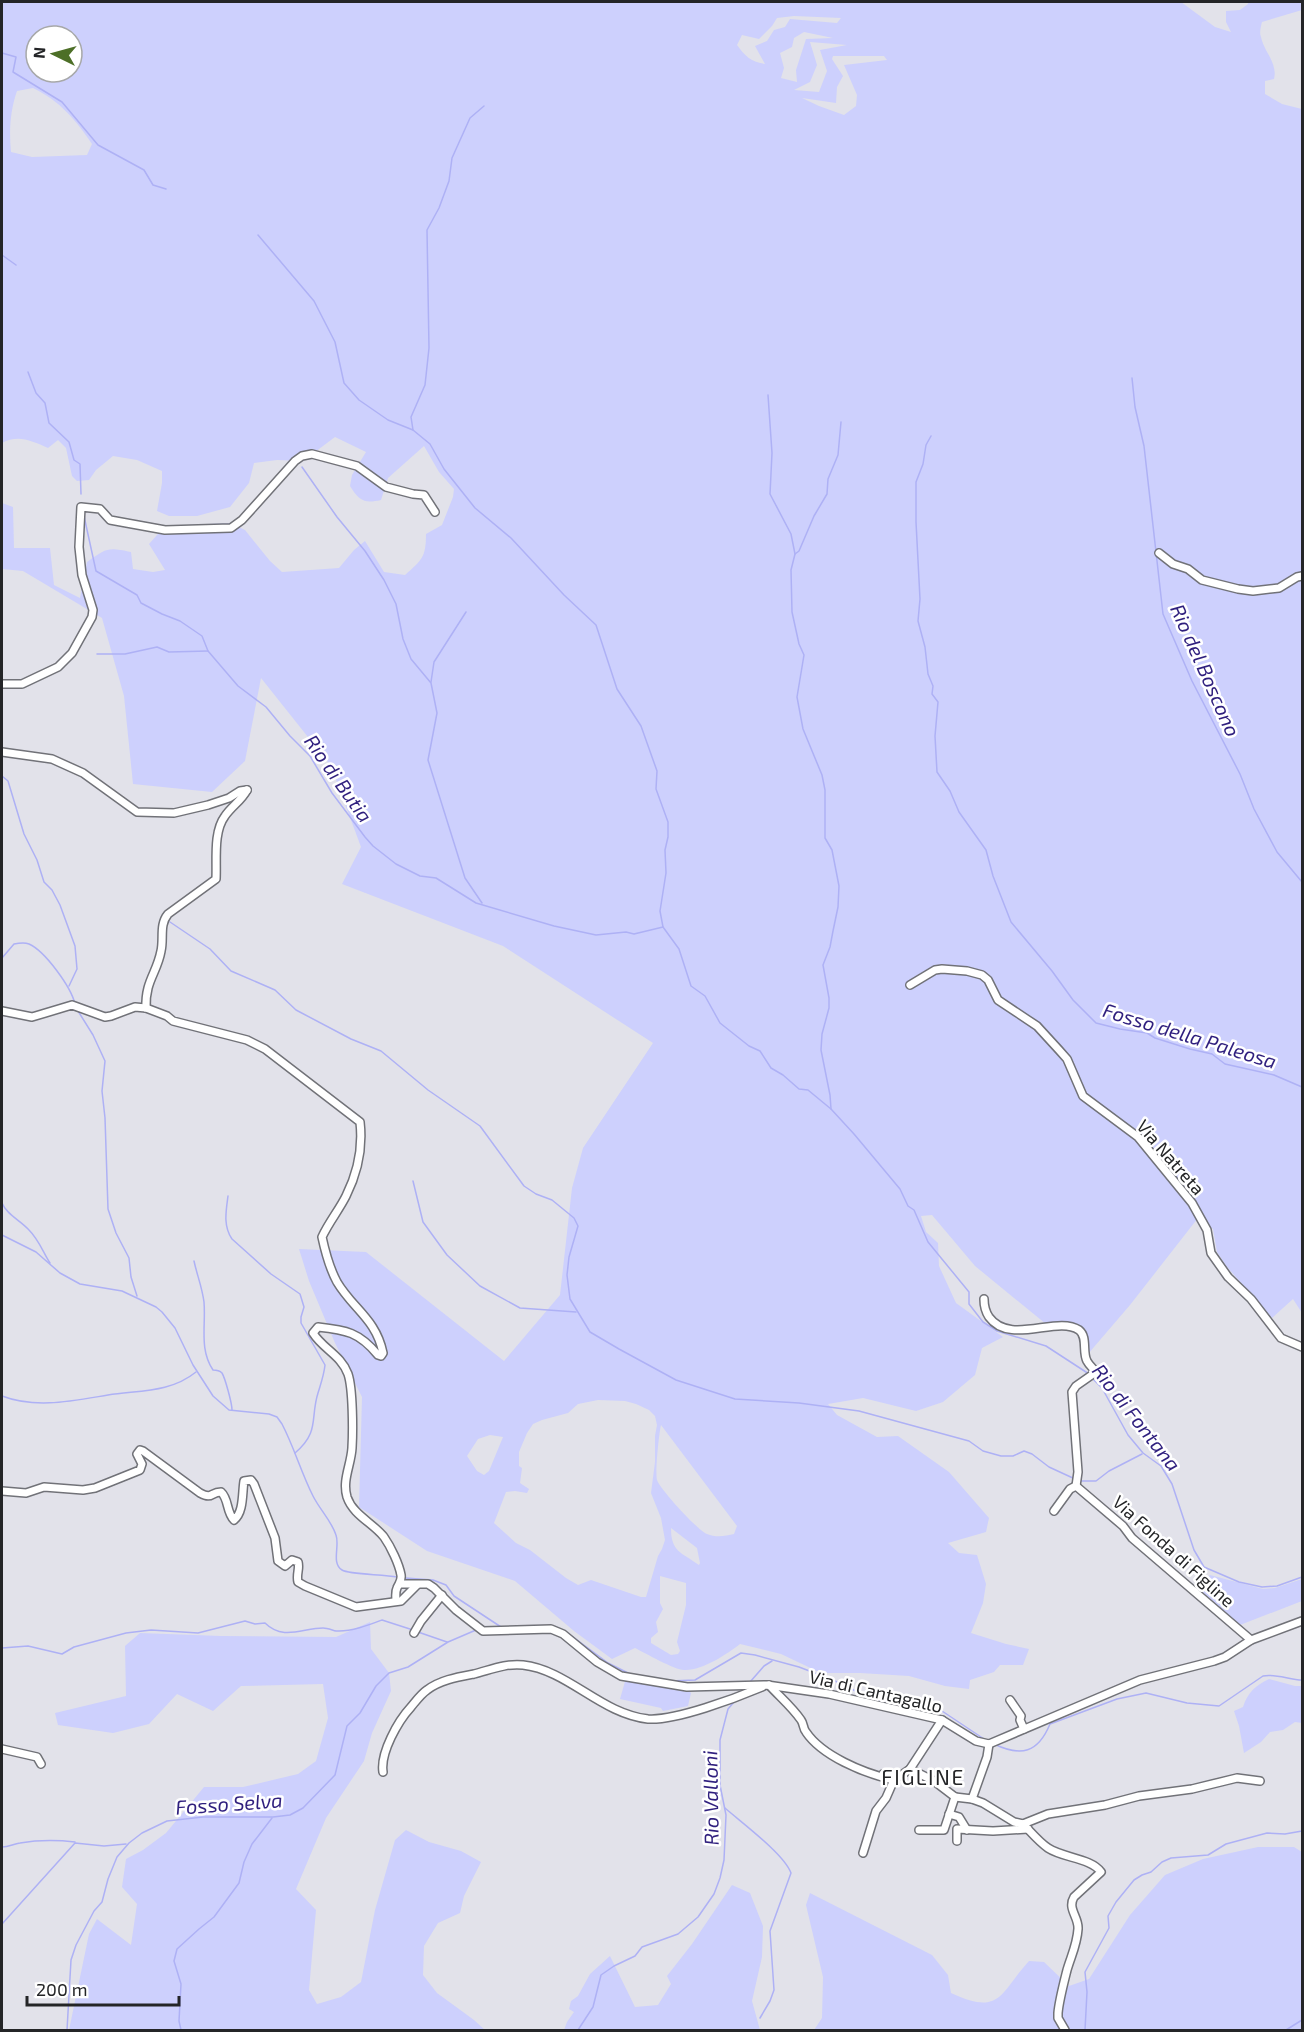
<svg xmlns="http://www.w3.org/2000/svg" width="1304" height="2032" viewBox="0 0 1304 2032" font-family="'Exo 2',sans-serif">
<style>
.green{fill:#cdd0fd;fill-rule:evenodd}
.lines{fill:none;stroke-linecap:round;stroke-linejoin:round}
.stream{stroke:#aeb1f5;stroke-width:1.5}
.minor-casing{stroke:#717278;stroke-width:10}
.minor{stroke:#fff;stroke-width:7}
.labels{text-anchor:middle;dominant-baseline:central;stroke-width:5;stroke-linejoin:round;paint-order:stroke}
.street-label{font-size:18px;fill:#242527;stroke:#fff}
.water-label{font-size:20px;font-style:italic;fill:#2f1f7e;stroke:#fff}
.quarter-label{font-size:21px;letter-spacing:1.5px;fill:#242527;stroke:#fff}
</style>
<rect width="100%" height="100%" fill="#e2e2ea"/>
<!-- green -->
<g class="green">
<path d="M2 2H1181L1215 27 1231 32 1226 22V11L1240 10 1248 4V2H1302V10L1262 22C1261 26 1259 33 1261 37 1264 52 1278 63 1274 79L1265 81V94L1282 104 1302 109V1313L1293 1299 1272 1318 1227 1267 1217 1252 1213 1229 1198 1218 1130 1305 1088 1354 1087 1336 1073 1325 1046 1324 975 1266 932 1215 921 1216 926 1232 938 1243 939 1266 956 1303 1003 1337 982 1348 975 1375 943 1402 916 1411 863 1398 828 1404 837 1415 877 1437 898 1436 949 1472 989 1518 986 1532 948 1543 959 1553 977 1555 986 1584 983 1603 971 1633 1006 1644 1029 1649 1023 1665H1000L994 1672 970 1680 969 1689 945 1686 909 1676 860 1673H821L781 1654 740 1644C727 1654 702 1671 684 1670 675 1670 645 1653 635 1648L612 1659 574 1631 515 1581 427 1551 359 1507 362 1397 335 1343 309 1281 299 1249 366 1252 504 1361 560 1295 572 1188 583 1148 653 1043 503 946 342 884 361 847 331 766 261 678 245 761 212 792 133 784 124 696 102 618 23 571 2 569V503L13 507 14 548H50L54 585 80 598 87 562C107 548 107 547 131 552L133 569 153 572 165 570 149 544 165 526 230 523 245 530 270 561 282 572 339 568 354 550 365 541 384 572 405 575C422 560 426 557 426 534L442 525 453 497 454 489 439 472 424 446 388 478 381 500C363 504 359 500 350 486L352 475 366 452 335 437 303 461 277 460 254 463 249 483 230 507 197 516H169L157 511 162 483V471L137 460 113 456 96 470 89 480 77 481 72 476 66 448 58 440 48 448C32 441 18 434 2 443ZM794 16 841 18 837 23 790 19 785 27 774 30 767 41 755 46 765 64C751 62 745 56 737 45L742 35 759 39 772 26 777 18ZM804 32 833 38 806 39 796 70 797 82 781 78 784 68 780 53 792 47 794 38ZM36 36H72V72H36ZM810 42 847 45 820 50 827 71 819 92 794 90 810 82 817 65ZM833 56H884L887 60 844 65 857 95 856 106 844 115 819 106 802 98 836 103 837 87 843 76 832 59ZM33 88C60 101 76 120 92 144L87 155 32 157 11 152C9 131 10 111 17 91ZM598 1400 625 1401 636 1404 649 1410 655 1416 657 1425 655 1436V1462L651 1493 661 1518 665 1540 662 1549 658 1556 646 1597H641L591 1580 578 1585 566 1578 530 1550 516 1543 494 1523 506 1492 515 1491 527 1493 529 1489 520 1483 522 1468 519 1466V1452L527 1433 533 1424 542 1420 568 1413 578 1404ZM661 1425 737 1526 734 1534C726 1536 716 1538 707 1534 697 1530 660 1489 657 1480 655 1472 659 1433 661 1425ZM490 1435 503 1437 489 1471 484 1475 477 1471 467 1456 478 1439ZM671 1528 697 1548 700 1563 699 1565C681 1552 671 1552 671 1528ZM660 1576 686 1583V1605L677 1642 680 1651 678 1654 671 1655 651 1643V1638L658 1632 656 1622 663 1609 660 1603Z"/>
<path d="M1210 1575 1263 1589 1275 1588 1302 1579V1601L1240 1625 1197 1587Z"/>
<path d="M370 1622 371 1649 389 1673 391 1691 372 1733 364 1761 326 1818 296 1889 316 1910 309 1990 317 2004 341 1997 361 1982 375 1910 395 1840 406 1830 429 1842 461 1851 481 1862 464 1896 460 1913 438 1923 424 1946 423 1975 437 1993 474 2020 485 2030H69L89 1934 97 1919 131 1945 137 1904 122 1887 126 1859 143 1850 166 1833 204 1787H243L298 1774 316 1761 328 1718 323 1684 241 1686 213 1711 177 1694 149 1724 113 1733 58 1725 55 1713 126 1696 125 1646 140 1633 221 1636 336 1637Z"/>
<path d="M626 1678 684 1689V1692L688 1690 691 1693 688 1706 663 1711 661 1708 620 1699Z"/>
<path d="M1269 1679 1295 1686H1302V1723L1295 1722 1283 1730 1270 1732 1261 1742 1244 1753 1239 1726 1234 1711 1243 1707C1248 1692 1255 1686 1269 1679Z"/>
<path d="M1258 1847H1294L1302 1852V2030H814L822 2018 823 1977 806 1905 810 1893 932 1955 948 1975 951 1993C1001 2016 999 1994 1029 1961L1044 1962 1069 1986 1089 1979 1130 1915 1165 1875 1203 1859Z"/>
<path d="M732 1885 750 1893 763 1926 762 1957 752 2001 760 2030H564L567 2022 574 2012 569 2009 571 2001 578 1996 590 1974 610 1956 635 2007 658 2005 671 1984 667 1976 692 1944Z"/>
</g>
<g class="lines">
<!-- stream -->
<g class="stream">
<path d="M2 53 16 57 13 72 62 102 98 145 144 170 153 185 166 189"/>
<path d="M258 235 314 301 335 342 344 383 359 400 388 420 413 430 430 444 444 469 475 508 511 538 564 595 596 625 617 689 641 726 657 771 656 789 668 822V837L665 850 666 873 660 911 663 927 679 949 691 986 705 996 720 1023 749 1046 760 1051 771 1068 783 1075 799 1089 808 1090 831 1109 854 1134 900 1189 908 1206 914 1210 928 1242 969 1292V1304L983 1322 997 1331 1046 1346 1089 1374"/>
<path d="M2 255 16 265"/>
<path d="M28 372 36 393 45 403 49 423 69 442 74 460 80 464 81 494"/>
<path d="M1132 378 1135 407 1144 446 1163 614 1192 681 1240 774 1254 809 1277 852 1302 882"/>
<path d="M768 395 772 453 770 494 791 534 795 554"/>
<path d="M413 430 411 417 425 385 429 348 427 230 439 208 449 181 452 158 470 118 484 106"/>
<path d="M931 436 926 445 923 464 916 482V522L920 599 918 621 925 647 928 674 933 686 932 694 938 702 935 736 937 772 950 791 959 812 986 850 993 876 1011 922 1052 971 1073 1000 1096 1023 1120 1029 1147 1033 1155 1038 1190 1049 1212 1054 1225 1064 1274 1075 1302 1087"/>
<path d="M302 467 337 517 365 551 384 580 396 604 403 639 411 659 431 683 437 713 428 760 465 878 482 903"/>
<path d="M84 516 96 571 137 595 141 603 162 614 180 621 202 636 208 651 238 686 266 707 290 736 310 756 332 793 365 837 373 846 396 864 420 876 436 878 476 903 554 926 596 935 626 932 634 934 663 927"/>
<path d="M97 654H125L157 647 169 652 208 651"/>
<path d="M431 682 434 662 466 612"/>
<path d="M2 776 8 781 24 834 37 860 44 882 52 890 60 905 75 946 77 969 69 986"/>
<path d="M170 922 210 949 231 971 275 990 296 1010 351 1039 381 1051 428 1090 480 1126 524 1186 536 1194 552 1200 574 1218 578 1226 569 1257 567 1275 570 1299 590 1332 619 1349 676 1380 735 1399 799 1403 859 1411 969 1441 983 1451 1001 1456H1013L1024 1451 1032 1454 1049 1467 1075 1479"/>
<path d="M2 958 14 944C19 943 24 942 29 944 45 951 71 987 75 1004"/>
<path d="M78 1011 93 1035 105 1061 102 1091 105 1118 108 1209 116 1233 129 1258 131 1277 137 1296"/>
<path d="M831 1109 830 1095 821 1050 822 1034 829 1008V998L823 965 830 947 833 931 838 907 839 886 832 850 825 838V790L822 775 803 729 797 697 804 655 799 644 792 612 791 570 795 554 799 551 814 516 827 494 828 479 838 455 841 422"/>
<path d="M413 1181 423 1222 447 1255 480 1286 520 1308 576 1312"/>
<path d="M228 1196C226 1211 223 1226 232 1239L271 1274 300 1294 304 1307 301 1317V1323L325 1365C324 1375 321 1383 318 1393 310 1418 320 1432 295 1453"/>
<path d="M2 1203C7 1215 20 1220 29 1230 39 1240 43 1252 50 1263"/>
<path d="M2 1235 36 1252 60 1273 80 1284 122 1291 156 1307 162 1312 175 1328 193 1365 213 1396 229 1410 269 1414 277 1417 282 1424C294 1447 301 1472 313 1496 320 1510 331 1520 336 1535 340 1546 331 1563 342 1570 350 1575 384 1574 397 1577"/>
<path d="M194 1261C197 1275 202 1287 204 1302 206 1326 199 1349 213 1370 216 1370 219 1370 222 1373 225 1378 232 1403 232 1410"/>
<path d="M1092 1378 1102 1388 1128 1435 1143 1453 1161 1466 1172 1484 1194 1550 1204 1567 1239 1582 1262 1587 1277 1586 1302 1577"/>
<path d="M2 1396C36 1409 72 1401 108 1395 139 1390 170 1393 196 1372"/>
<path d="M1079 1481H1096L1109 1471 1142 1454"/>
<path d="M405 1578 433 1580 446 1585 454 1596 501 1627"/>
<path d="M529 1626H551"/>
<path d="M418 1632 447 1642"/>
<path d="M569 1634 608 1663 630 1674"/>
<path d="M2 1648 28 1646 62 1654 74 1647 126 1633 151 1630 198 1633 245 1621 255 1624 265 1623C283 1641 303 1628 323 1628 327 1628 332 1630 336 1631 351 1632 369 1625 382 1620L413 1630"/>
<path d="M670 1681 695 1680 741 1653 755 1655 799 1667 833 1680 872 1699 942 1711 984 1739"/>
<path d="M750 1682 764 1666 772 1661"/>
<path d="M994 1744C1021 1757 1038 1753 1050 1724L1117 1699 1146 1693 1187 1703 1219 1706 1263 1676C1275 1673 1290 1680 1302 1680"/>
<path d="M725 1808C742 1823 784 1854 791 1873L770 1931 774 1990 770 2001 760 2018"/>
<path d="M2 1847C9 1847 13 1844 20 1843 38 1840 57 1840 75 1842"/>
<path d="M2 1924 75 1843 104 1846 126 1844"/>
<path d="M67 2030 71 1960 76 1945 94 1911 102 1902 108 1879 117 1857 129 1843 142 1833 167 1821 203 1817H273L290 1815 303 1808 335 1775 347 1726 360 1713 376 1686 389 1673 408 1667 448 1642 476 1630"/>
<path d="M181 2030 179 2021 181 1984 174 1961 177 1949 199 1929 214 1917 239 1883 244 1862 252 1844 272 1818"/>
<path d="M578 2030 593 2007 601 1975 614 1966 635 1956 642 1947 678 1934 698 1917 714 1894 720 1878 724 1860 726 1815 720 1785V1740L728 1709 734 1702"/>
<path d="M1085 2030 1087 1992 1085 1972 1109 1928 1108 1916 1116 1902 1134 1880 1142 1875 1151 1872 1162 1862 1171 1858 1208 1855 1226 1844 1267 1833 1285 1834 1302 1831"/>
<path d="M1286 2030 1302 2020"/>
</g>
<!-- minor casing -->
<g class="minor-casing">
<g id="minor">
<path d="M1159 553 1173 564 1188 569 1202 580 1238 589 1253 591 1279 588 1297 577 1302 576"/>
<path d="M2 684H22L58 667 72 653 92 617 93 610 82 575 79 547 81 507 100 509 110 520 165 530 231 528 242 520 295 461 302 456 312 454 357 466 386 487 413 494 424 495 435 512"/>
<path d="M2 752 52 759 83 773 137 812 174 813 208 805 229 798 240 791 247 790"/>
<path d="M910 985 935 970 942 969 967 971 982 975 988 980 998 1000 1037 1026 1059 1050 1067 1059 1083 1096 1138 1137 1192 1203 1207 1230 1211 1253 1228 1277 1251 1299 1281 1338 1302 1347"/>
<path d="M146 1008C145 981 157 973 161 951 164 938 159 925 168 914L216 879C217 860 213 832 225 816 232 806 241 801 247 790"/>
<path d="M2 1011 32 1017 72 1005 105 1017 111 1016 135 1007 146 1008 167 1016 173 1021 247 1040 265 1049 360 1122C363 1148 358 1172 346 1196 339 1210 329 1222 322 1237 325 1251 330 1269 337 1282 353 1309 376 1319 383 1353L381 1356 378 1355C359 1332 346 1330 318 1327L313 1333C323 1349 341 1355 348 1374 353 1389 353 1431 352 1448 351 1465 342 1480 347 1497 353 1515 373 1523 384 1537 391 1547 399 1564 401 1575 402 1581 399 1583 397 1588 395 1592 396 1597 396 1601"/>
<path d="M984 1299C984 1307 985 1311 989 1317 1010 1346 1057 1315 1079 1330 1088 1337 1082 1352 1087 1361 1089 1365 1093 1368 1096 1372L1076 1386 1072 1392 1078 1472 1076 1486"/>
<path d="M1076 1486 1123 1526 1132 1538 1251 1640"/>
<path d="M2 1491 26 1493 44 1487 83 1490 95 1488 140 1470 142 1464 137 1454 140 1450 143 1451 200 1493C213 1500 210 1492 221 1492 229 1499 226 1512 234 1520 244 1512 242 1493 244 1481L251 1480 254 1484 275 1538 278 1561 285 1566 292 1560 298 1562C300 1569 296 1574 298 1582L305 1586 356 1607 401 1601 417 1585"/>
<path d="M1054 1511 1070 1489 1076 1486"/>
<path d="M400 1584H428L434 1588 456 1610 483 1631 551 1629 563 1634 597 1662 621 1676 687 1687 767 1685 829 1694 942 1720 976 1741 989 1744 1140 1680 1214 1661 1225 1657 1251 1640 1302 1621"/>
<path d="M414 1633 421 1621 442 1595"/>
<path d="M769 1685C780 1697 792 1707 801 1720 804 1724 803 1729 806 1732 822 1756 864 1773 890 1779L893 1782 886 1798 876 1811 863 1853"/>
<path d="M1010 1700 1021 1716 1020 1720 1024 1729"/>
<path d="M2 1749 37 1757 41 1764"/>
<path d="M910 1769 934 1781 955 1797"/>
<path d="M383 1772C380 1753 398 1721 411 1707 416 1701 421 1694 427 1690 440 1680 458 1677 474 1674 490 1670 506 1663 523 1665 568 1670 601 1714 648 1719 675 1721 736 1698 762 1687"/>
<path d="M883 1774 900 1776 910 1769 942 1720"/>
<path d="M955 1797 972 1799 987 1757 989 1744"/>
<path d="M972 1799 983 1803 1014 1822 1023 1824 1048 1814 1105 1805 1139 1796 1192 1789 1237 1778 1260 1781"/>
<path d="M949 1814 959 1817 967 1830"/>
<path d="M1023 1824C1031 1832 1039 1842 1048 1848 1063 1858 1091 1858 1101 1872L1074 1897C1067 1909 1079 1917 1078 1929 1077 1945 1071 1956 1067 1970 1064 1982 1059 2001 1058 2013V2018L1065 2030"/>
<path d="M919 1830H944L955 1797"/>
<path d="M957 1841V1829L993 1831 1028 1829"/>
</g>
</g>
<!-- minor -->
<use href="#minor" class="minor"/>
</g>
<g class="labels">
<!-- street labels -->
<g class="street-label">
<text transform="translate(1171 1157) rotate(49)">Via Natreta</text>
<text transform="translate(1174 1551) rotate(42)">Via Fonda di Figline</text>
<text transform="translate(876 1691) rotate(13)">Via di Cantagallo</text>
</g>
<!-- water labels -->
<g class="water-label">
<text transform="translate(1206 670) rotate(66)">Rio del Boscono</text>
<text transform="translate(339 778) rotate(55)">Rio di Butia</text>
<text transform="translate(1190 1035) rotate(17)">Fosso della Paleosa</text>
<text transform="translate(1137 1417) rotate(52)">Rio di Fontana</text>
<text transform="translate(710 1798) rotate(-91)">Rio Valloni</text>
<text transform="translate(229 1803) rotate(-4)">Fosso Selva</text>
</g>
<!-- quarter labels -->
<g class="quarter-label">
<text x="923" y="1776">FIGLINE</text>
</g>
</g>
<!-- border -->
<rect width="1304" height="2032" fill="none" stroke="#242527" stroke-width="6"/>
<!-- north arrow -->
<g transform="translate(54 54) rotate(275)"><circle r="28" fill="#ffffff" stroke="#a7a8a9" stroke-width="1.5"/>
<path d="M0-4.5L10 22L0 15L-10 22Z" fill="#4d6f27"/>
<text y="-9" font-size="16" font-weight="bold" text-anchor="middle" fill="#242527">N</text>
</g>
<!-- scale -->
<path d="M27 1996v9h152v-9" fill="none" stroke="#242527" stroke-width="3"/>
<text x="36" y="1996" font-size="18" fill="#242527" stroke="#ffffff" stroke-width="4.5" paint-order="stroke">200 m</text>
</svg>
